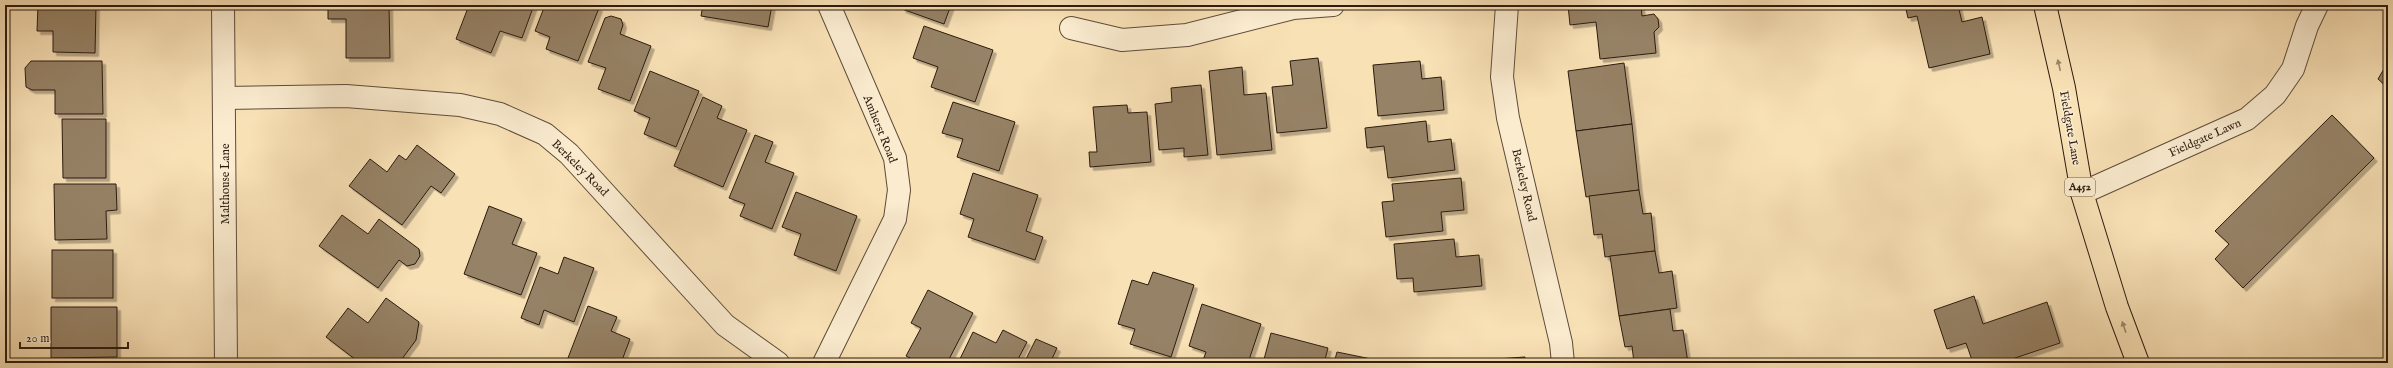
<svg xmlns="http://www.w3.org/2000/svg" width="2393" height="368" viewBox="0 0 2393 368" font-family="'IM FELL English',serif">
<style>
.building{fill:#968266;stroke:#2b1b0f;filter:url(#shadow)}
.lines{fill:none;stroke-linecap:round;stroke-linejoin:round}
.minor-casing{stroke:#5e4c39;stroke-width:24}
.primary-casing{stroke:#2b1b0f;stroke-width:24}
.minor{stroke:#fbecd0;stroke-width:22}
.primary{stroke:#f9e1b6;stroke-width:22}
.oneway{fill:#9c886b}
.labels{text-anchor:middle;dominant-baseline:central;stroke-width:3;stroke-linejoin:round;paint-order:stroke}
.shield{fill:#fbecd0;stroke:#695a49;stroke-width:1}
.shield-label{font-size:11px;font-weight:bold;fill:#2b1b0f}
.street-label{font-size:12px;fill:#2b1b0f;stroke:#fbecd0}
</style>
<defs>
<filter id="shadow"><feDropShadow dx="3.5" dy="3.5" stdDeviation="0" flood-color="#0004"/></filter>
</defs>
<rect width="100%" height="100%" fill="#f9e1b6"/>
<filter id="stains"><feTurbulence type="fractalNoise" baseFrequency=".005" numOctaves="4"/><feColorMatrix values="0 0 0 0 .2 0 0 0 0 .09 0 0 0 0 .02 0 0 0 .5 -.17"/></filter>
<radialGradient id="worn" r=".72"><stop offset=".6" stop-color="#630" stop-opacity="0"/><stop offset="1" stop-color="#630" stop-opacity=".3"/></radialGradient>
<!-- building -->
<g class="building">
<path d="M38 5H96L95 53 53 52V31H37Z"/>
<path d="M328 5H389L390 58H346V19H328Z"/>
<path d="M469 5H534L522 38 500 31 491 53 456 39Z"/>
<path d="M545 5H592L599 8 578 61 546 49 550 37 535 31Z"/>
<path d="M703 5H772L768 27 701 16Z"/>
<path d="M904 5H951L944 24 902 9Z"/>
<path d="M1568 5H1641L1642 16 1654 14 1658 19 1659 27 1654 32 1656 53 1600 59 1596 22 1570 25Z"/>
<path d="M1905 5H1958L1962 22 1982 17 1990 54 1929 68 1917 16 1908 18Z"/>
<path d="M611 16 621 19 623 25 620 34 651 46 630 101 598 89 606 68 588 62 605 18Z"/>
<path d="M924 26 993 50 975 102 931 87 938 67 913 58Z"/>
<path d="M1318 58 1327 128 1277 133 1272 87 1293 85 1290 61Z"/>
<path d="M31 61H102L103 114H55V90H32L26 87 25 68Z"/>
<path d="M1420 61 1422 79 1441 77 1444 110 1378 116 1373 65Z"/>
<path d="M2388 62V88L2378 79Z"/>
<path d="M1624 63 1632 124 1576 131 1568 71Z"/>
<path d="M1242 67 1244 95 1266 93 1272 150 1217 155 1209 71Z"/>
<path d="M650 71 699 91 676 147 644 134 650 118 634 111Z"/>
<path d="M1201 85 1208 155 1184 157V148L1159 150 1155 104 1172 102 1171 88Z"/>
<path d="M703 97 722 106 717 118 747 130 723 187 674 166Z"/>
<path d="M953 102 1015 122 999 171 957 157 963 139 942 133Z"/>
<path d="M1127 105 1128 113 1147 112 1151 162 1090 167 1089 152H1097L1093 107Z"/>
<path d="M2332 115 2374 158 2243 288 2215 259 2229 244 2215 231Z"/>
<path d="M62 119H106V178H63Z"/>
<path d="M1426 121 1428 142 1451 139 1455 170 1388 178 1384 146 1367 148 1365 128Z"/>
<path d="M1632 124 1639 190 1586 197 1576 131Z"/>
<path d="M755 135 773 142 765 162 794 173 772 229 740 216 745 204 729 198Z"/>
<path d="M417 145 455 174 441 193 431 186 402 225 349 186 370 159 387 172 399 155 406 160Z"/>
<path d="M973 173 1038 195 1026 231 1043 237 1035 260 968 237 974 219 960 214Z"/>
<path d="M1461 178 1464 210 1441 212 1443 231 1386 237 1382 202 1394 201 1392 184Z"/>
<path d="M54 184H116L117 210 106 211 107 239 55 240Z"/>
<path d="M1639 190 1643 214 1651 213 1655 251 1605 257 1602 234 1594 235 1589 196Z"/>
<path d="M796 192 857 216 836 271 794 255 801 234 782 227Z"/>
<path d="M489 206 522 219 512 244 537 253 521 295 464 274Z"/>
<path d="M342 215 368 234 379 219 419 249 420 256 415 264 407 266 399 260 378 288 319 246Z"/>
<path d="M1454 239 1456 257 1479 255 1482 286 1414 292 1413 278 1397 279 1394 244Z"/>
<rect x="52" y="250" width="61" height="48"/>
<path d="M1655 251 1659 273 1672 271 1677 308 1619 316 1610 256Z"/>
<path d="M564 257 594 268 574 322 544 310 539 325 521 318 540 267 558 274Z"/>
<path d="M1153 272 1194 285 1171 357 1130 344 1135 329 1118 324 1132 280 1148 285Z"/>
<path d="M928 290 973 313 947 363H920L906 356 921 328 911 323Z"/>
<path d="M1974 296 1983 324 2047 302 2060 343 2000 363H1973L1966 343 1947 349 1934 310Z"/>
<path d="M386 298 419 322 416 340 399 363H360L326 337 348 308 368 323Z"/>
<path d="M1202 304 1261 324 1248 363H1202L1206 352 1189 346Z"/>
<path d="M588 306 617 317 611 331 630 339 621 363H579L568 358Z"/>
<path d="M51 307H117V357L51 358Z"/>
<path d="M1670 309 1673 331 1683 330 1688 363H1634L1632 346 1625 347 1619 316Z"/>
<path d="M1003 330 1027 342 1016 363H958L973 332 996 343Z"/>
<path d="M1271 333 1328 348 1324 363H1263Z"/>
<path d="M1036 339 1057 348 1051 361 1055 363H1024Z"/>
<path d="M1337 352 1391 363H1334Z"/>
<path d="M1525 357V363H1455V362Z"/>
</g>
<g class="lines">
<!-- minor casing -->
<g class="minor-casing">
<g id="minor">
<path d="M223 5 226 363"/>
<path d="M1507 5 1502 77 1508 118 1561 343 1563 363"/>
<path d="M1071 28 1122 40 1187 35 1293 8 1333 5"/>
<path d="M224 98 346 96 460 105 500 114 545 134 569 154 725 325 778 363"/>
<path d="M2082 193 2247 119 2275 95 2293 69 2307 26 2317 5"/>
<path d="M824 363 895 219 899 190 895 158 829 5"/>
</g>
</g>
<!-- primary casing -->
<g class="primary-casing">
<path id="primary" d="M2045 5 2064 88 2082 193 2117 307 2138 363"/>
</g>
<!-- minor -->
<use href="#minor" class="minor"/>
<!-- primary -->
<use href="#primary" class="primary"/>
</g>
<!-- one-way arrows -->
<defs><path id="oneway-solid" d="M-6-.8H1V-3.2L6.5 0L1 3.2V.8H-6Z"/></defs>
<g class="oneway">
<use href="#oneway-solid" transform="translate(2059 65) rotate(-103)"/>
<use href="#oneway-solid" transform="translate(2124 327) rotate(-109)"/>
</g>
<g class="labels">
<!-- shield labels -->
<rect class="shield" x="2065" y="178" width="30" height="18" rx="3"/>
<g class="shield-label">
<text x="2080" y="187">A452</text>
</g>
<!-- street labels -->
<g class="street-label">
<text transform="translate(2070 128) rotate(80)">Fieldgate Lane</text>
<text transform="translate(880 129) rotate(68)">Amherst Road</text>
<text transform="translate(2205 138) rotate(-24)">Fieldgate Lawn</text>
<text transform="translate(580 168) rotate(45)">Berkeley Road</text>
<text transform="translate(225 184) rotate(-90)">Malthouse Lane</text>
<text transform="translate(1524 185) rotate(77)">Berkeley Road</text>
</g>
</g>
<!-- margin -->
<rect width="2393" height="368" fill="none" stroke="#f9e1b6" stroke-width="20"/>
<rect x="6" y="6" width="2381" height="356" fill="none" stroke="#2b1b0f" stroke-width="2"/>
<rect x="10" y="10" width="2373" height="348" fill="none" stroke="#2b1b0f"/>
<!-- scale -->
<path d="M20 342v6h108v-6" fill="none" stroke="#2b1b0f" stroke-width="2"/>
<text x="26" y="342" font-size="12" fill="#2b1b0f" stroke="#fbecd0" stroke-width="3" paint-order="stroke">20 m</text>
<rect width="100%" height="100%" filter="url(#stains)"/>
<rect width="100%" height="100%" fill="url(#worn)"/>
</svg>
